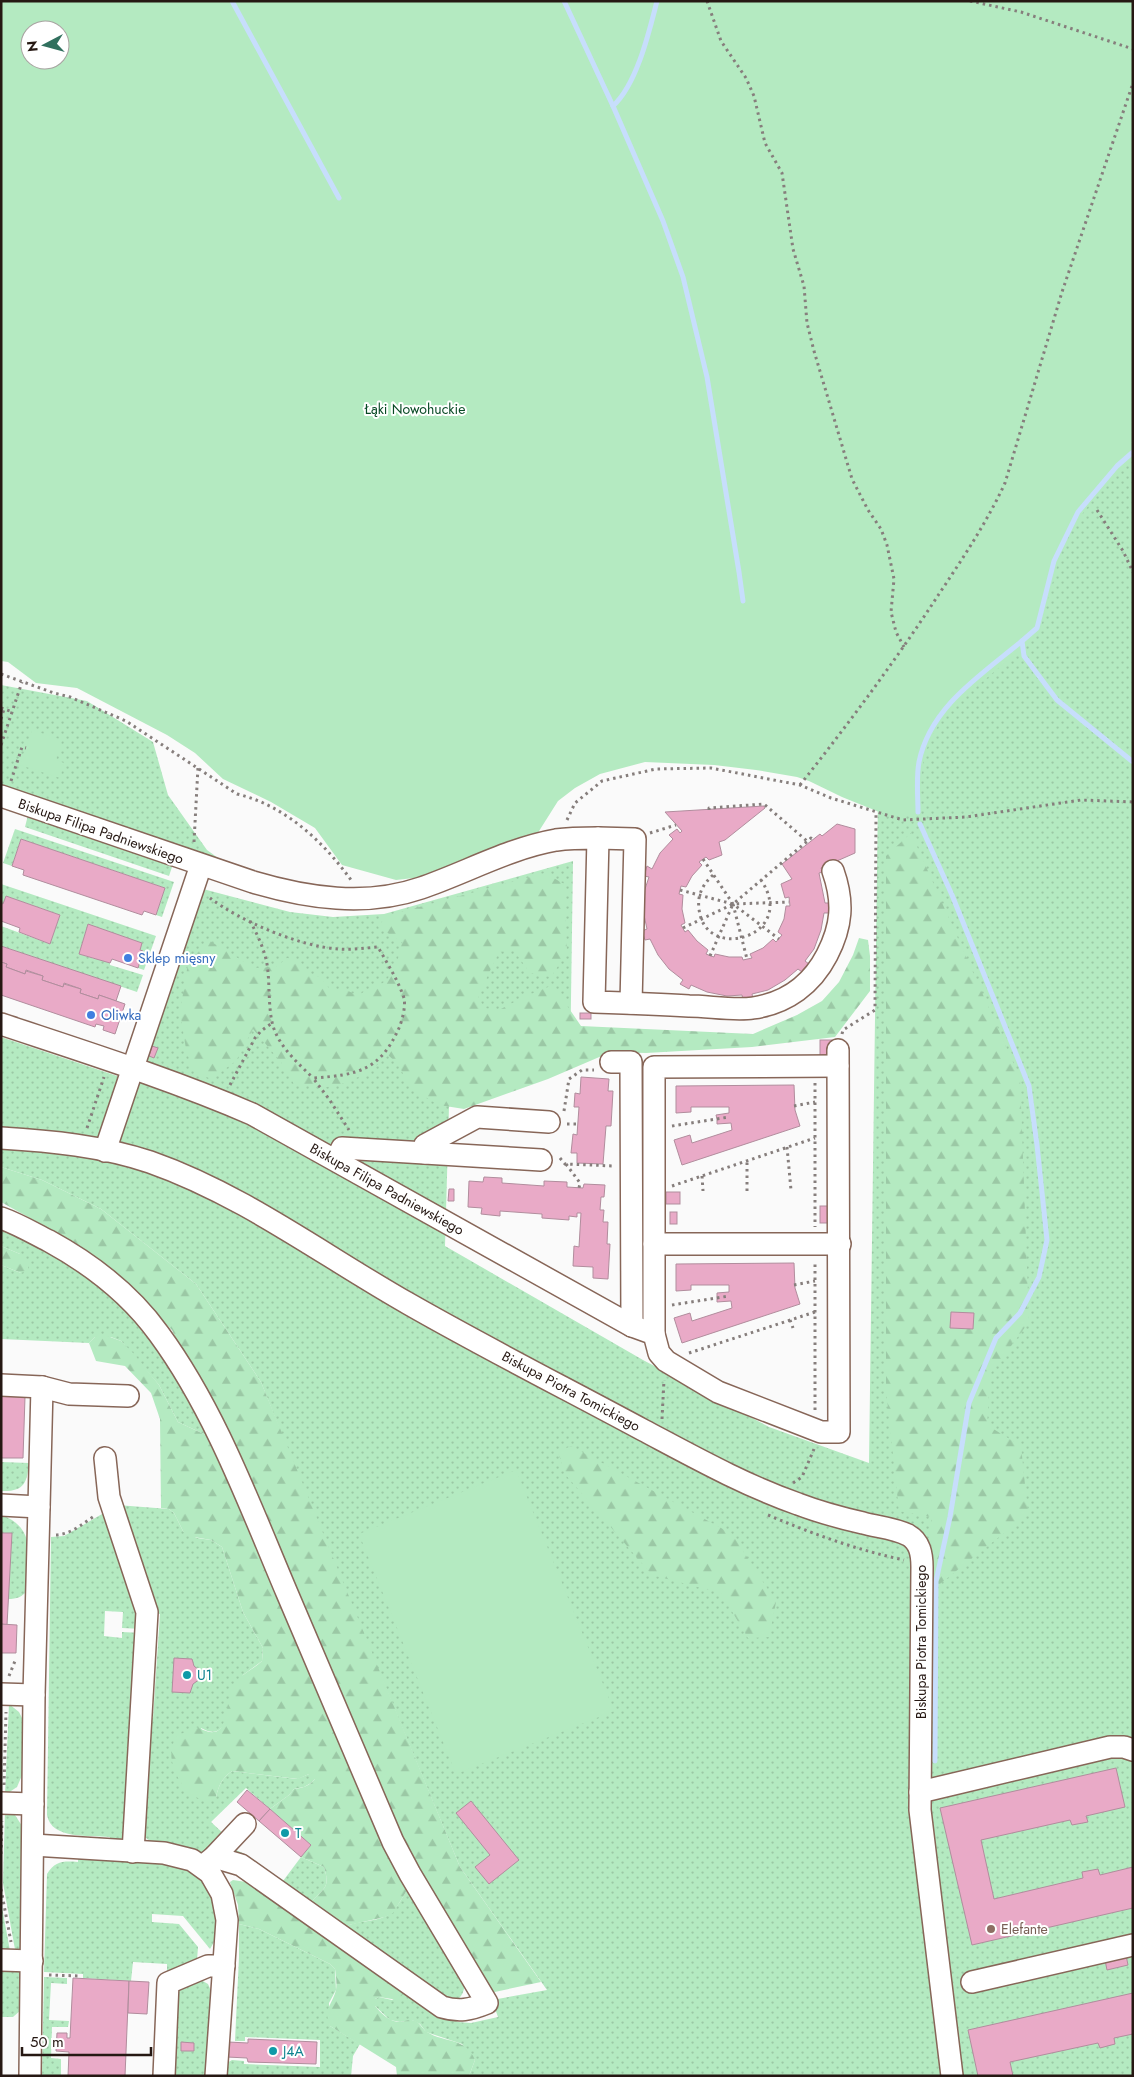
<svg xmlns="http://www.w3.org/2000/svg" width="1134" height="2077" viewBox="0 0 1134 2077" font-family="Jost,sans-serif">
<style>
.grass{fill:url(#grass-dots)}
.forest{fill:url(#forest-firs)}
.park{fill:#b4eac1;fill-rule:evenodd}
.lines{fill:none;stroke-linecap:round;stroke-linejoin:round}
.stream{stroke:#c7defc;stroke-width:5}
.building{fill:#e9aac7;stroke:#b18d9d}
.minor-casing{stroke:#876658;stroke-width:24}
.path{stroke:#867e7c;stroke-width:3;stroke-dasharray:2.5 4;stroke-linecap:butt}
.minor{stroke:#fff;stroke-width:21}
.shop-dot{fill:#3f7fe0;stroke:#fff;stroke-width:2}
.culture-dot{fill:#0f9aa8;stroke:#fff;stroke-width:2}
.education-dot{fill:#8d6e63;stroke:#fff;stroke-width:2}
.labels{text-anchor:middle;dominant-baseline:central;stroke-width:4;stroke-linejoin:round;paint-order:stroke}
.park-label{font-size:14px;fill:#084a25;stroke:#fff}
.street-label{font-size:14px;fill:#261813;stroke:#fff}
.shop-label{font-size:14px;fill:#366cbe;stroke:#fff;text-anchor:start}
.culture-label{font-size:14px;fill:#0d838f;stroke:#fff;text-anchor:start}
.education-label{font-size:14px;fill:#785e54;stroke:#fff;text-anchor:start}
</style>
<defs>
<pattern id="grass-dots" width="8" height="8" patternUnits="userSpaceOnUse" patternTransform="scale(1.25)"><rect width="8" height="8" fill="#b4eac1"/><path d="M2 2h.1M6 6h.1" fill="none" stroke="#9bc8a5" stroke-width="1.8" stroke-linecap="round"/></pattern>
<pattern id="forest-firs" width="22" height="20" patternUnits="userSpaceOnUse" patternTransform="scale(1.25)"><rect width="22" height="20" fill="#b4eac1"/><path d="M5 1l3.5 6h-7zM16 11l3.5 6h-7z" fill="#9bc8a5"/></pattern>
</defs>
<rect width="100%" height="100%" fill="#fafafa"/>
<!-- grass -->
<g class="grass">
<path d="M1133 93V2076H469L475 2060 462 2044 426 2032 420 2024 412 2020 400 2022 390 2020 375 2006V1999L379 1997 392 2000 404 1993 458 2022 471 2023 498 2017 492 2000 547 1990 460 1867 299 1478 261 1382 196 1284 101 1209 42 1180 1 1167V1037L138 1083 203 889 290 912 333 917 384 914 573 861 570 1068 449 1106 445 1246 643 1360 769 1427 869 1463 878 796Z"/>
<path d="M1 685 87 701 153 742 168 795 207 850 218 858 213 860 1 788Z"/>
<path d="M28 815 173 864 169 876 25 827Z"/>
<path d="M15 829 174 882 162 917 156 915 165 888 21 839 12 866 3 863Z"/>
<path d="M1 884 156 936 144 970 138 968 143 951 140 950 142 943 88 925 79 954 95 959 96 958 110 963V965L143 975 137 992 1 946V926L50 944 60 915 6 896 3 904 1 903Z"/>
<path d="M1 1228 66 1258 122 1305 179 1379 208 1436 178 1422 159 1385 121 1341 111 1337H95L89 1343 1 1339V1265L21 1273 20 1254 1 1246Z"/>
<path d="M1 1462 29 1463C27 1483 24 1492 1 1491Z"/>
<path d="M117 1505 169 1509 174 1513 183 1531 197 1538 211 1540 222 1547 243 1612 263 1648 262 1661 243 1675 224 1725C217 1734 210 1733 201 1728L216 1797C219 1785 222 1778 232 1771L297 1779 309 1774H315V1779L311 1783 304 1787 294 1789 289 1795 270 1809 246 1788 211 1822 226 1836 202 1854 181 1845 153 1843 143 1836 146 1718H153L160 1614 151 1613Z"/>
<path d="M109 1510 142 1629 122 1628 123 1612 105 1611 104 1636 122 1638V1632L141 1633 127 1833 120 1840 110 1842V1837C91 1835 51 1840 47 1815L51 1537 64 1536Z"/>
<path d="M1 1515C37 1527 29 1560 28 1590 22 1597 17 1599 8 1599L11 1533H1Z"/>
<path d="M9 1704 19 1712 24 1722 23 1773 17 1787 5 1795Z"/>
<path d="M5 1810 15 1815 24 1829 22 1949 16 1955 3 1883Z"/>
<path d="M234 1849 247 1855 283 1881 301 1857 324 1867C332 1892 320 1888 308 1907L230 1857Z"/>
<path d="M78 1856C98 1858 117 1860 136 1862 174 1865 205 1866 215 1908 219 1923 219 1936 210 1949L183 1916 152 1914V1922L179 1924 198 1947 197 1960 167 1974V1964L133 1962 131 1981 83 1978V1974L44 1972 47 1874C55 1861 63 1861 78 1862Z"/>
<path d="M409 1887 465 1982C464 1993 461 2001 449 2002L347 1933 349 1925C363 1920 379 1922 391 1913 396 1910 405 1893 409 1887Z"/>
<path d="M1 1902 11 1956H1Z"/>
<path d="M239 1924 259 1929 330 1964 335 1969 336 1990 329 2003 330 2026 360 2044 353 2056 351 2076H222L225 2064 232 2060 244 2061V2064L320 2067V2040L245 2037V2041H235L239 1957Z"/>
<path d="M1 1970 20 1971 22 1973 21 2010 13 2017H1Z"/>
<path d="M44 1977 67 1978V1984L51 1983 49 2020 69 2021 68 2027H52L51 2058 61 2059V2076H42Z"/>
<path d="M201 1980 208 1984 211 1991 206 2076H172L177 1993 180 1988Z"/>
</g>
<!-- forest -->
<g class="forest">
<path d="M911 833 1020 1078 1029 1322 990 1374 987 1425 1021 1446 1028 1514 931 1591V1517L899 1511 886 1389V856Z"/>
<path d="M545 873 564 884 567 952 551 977 530 973 513 949 499 952 478 996 484 1008 499 1010 526 996 553 985 581 1026 753 1034 797 1015 822 1001 839 982 853 955 859 938 868 940 870 956V991L835 1037 752 1047 646 1053 611 1052 548 1079 464 1109 439 1105 411 1089 398 1064 388 1055C373 1071 348 1085 326 1087 315 1087 304 1085 294 1084L281 1062 253 1029 236 1061 211 1079 193 1071 186 1049 180 1012 189 957 210 941 254 968 276 967 287 958 300 961 307 973 320 977 329 988 346 990 359 996C369 986 375 989 384 982 396 972 399 956 402 942L378 927 386 916Z"/>
<path d="M1 1167 42 1180 101 1209 196 1284 261 1382 460 1867 541 1982 490 1993 414 1872 172 1330 107 1267 73 1242 1 1202Z"/>
<path d="M1 1246 20 1254 28 1261V1270L21 1273 1 1265Z"/>
<path d="M102 1334 121 1341 133 1353 159 1385 178 1422 208 1436 409 1887 393 1913 385 1917 349 1925 347 1933 308 1907C320 1888 332 1892 324 1867L301 1857 311 1845 270 1809 289 1795 294 1789C303 1788 309 1786 315 1779L314 1774H309L298 1779 232 1771C222 1778 219 1785 216 1797 195 1809 175 1779 172 1761 170 1753 173 1745 175 1737L195 1727C201 1728 207 1733 214 1732 229 1731 226 1695 234 1684 241 1674 254 1669 262 1661L263 1648 243 1612 222 1547 211 1540 188 1536 183 1531 174 1513 169 1509 161 1508 160 1419 151 1393 125 1366 96 1361 89 1343 95 1337Z"/>
<path d="M571 1446 732 1534 776 1602 769 1637 748 1638 721 1593 652 1575 565 1474 558 1452Z"/>
<path d="M233 1880 259 1884 404 1993 398 2000 379 1997 375 1999V2006C382 2014 389 2022 401 2022 404 2022 409 2019 412 2020 420 2021 421 2028 427 2032 444 2043 466 2037 475 2060L469 2076H397L396 2067 330 2026C323 2009 332 2005 336 1990 337 1983 336 1975 335 1969L330 1964 259 1929 239 1924 238 1905 230 1882Z"/>
</g>
<!-- park -->
<g class="park">
<path d="M1 1H1133V459L1097 494 1072 528 1059 558 1039 634 951 708C920 746 920 769 921 815L889 816 842 797 809 781 797 777 756 770 714 765 645 762 600 774 575 788 558 801 534 839 431 876 396 880 342 865 315 828 271 802 223 779 195 753 167 735 77 688 36 683 8 662 1 661ZM30 30H60V60H30Z"/>
<path d="M32 730 62 740 56 760 64 763 60 778 20 765Z"/>
<path d="M516 1470 614 1711 456 1774 359 1534Z"/>
</g>
<g class="lines">
<!-- stream -->
<g class="stream">
<path d="M232 1 339 198"/>
<path d="M564 1 613 106 663 221 683 277 707 377 739 572 743 601"/>
<path d="M613 106C637 84 649 32 657 1"/>
<path d="M1133 452 1117 466 1078 512 1054 561 1037 628 1022 641 1024 656 1057 700 1133 762"/>
<path d="M918 812C918 796 916 778 919 762 930 707 981 675 1022 641"/>
<path d="M920 824 952 895 1029 1086 1037 1145 1047 1240 1039 1277 1020 1313 996 1338 969 1403 950 1517 936 1581 935 1761"/>
</g>
</g>
<!-- building -->
<g class="building">
<path d="M764 806 765 808 725 840 719 842 722 855 709 860 706 857 699 862 702 865 692 876 686 887 681 886 679 894 683 895 682 909 685 923 681 925 685 932 688 930 697 941 708 950 706 954 714 957 715 954 729 957H742L743 960 752 958 750 954 763 948 773 939 776 942 782 935 778 932 784 919 786 906H790L789 897 785 898 781 884 792 879 782 864 820 834 822 836 837 824 855 829V853L821 868 823 872 819 873 825 903H829V913H824L821 930 814 949 805 961 809 964 802 972 798 969 785 980 768 990 752 994 753 999 743 1000 742 995 727 996 707 992 691 985 689 989 680 984 683 980 669 969 658 955 650 939 645 940 642 931 647 929 644 915V892L649 877 644 876 647 866 652 869 660 853 673 839 669 835 677 829 680 833 682 831 665 812Z"/>
<path d="M21 839 165 888 156 915 144 911 142 915 23 875 24 870 12 866Z"/>
<path d="M6 896 60 915 50 944 19 932 20 928 1 921V903L3 904Z"/>
<path d="M88 924 142 943 140 950 143 951 138 968 112 959 110 963 79 954Z"/>
<path d="M1 946 121 986 116 1001 99 995 98 999 80 993 81 989 64 983 63 987 42 980 43 976 26 970 25 974 6 967 7 964 1 962Z"/>
<path d="M1 962 7 964 6 967 25 974 26 971 43 976 42 980 63 987 64 984 81 989 80 993 98 999 99 995 125 1004 115 1034 103 1030 104 1026 96 1024 95 1027 1 995Z"/>
<rect x="580" y="1013" width="11" height="6"/>
<rect x="820" y="1040" width="12" height="17"/>
<path d="M152 1046 158 1048 154 1058 149 1056Z"/>
<path d="M581 1077 609 1079 608 1091H613L611 1126H606L603 1164 577 1163V1153H571L573 1134 577 1135 579 1107H574L575 1093 580 1094Z"/>
<path d="M794 1085 795 1110 800 1126 682 1165 674 1140 690 1135 692 1143 732 1130 731 1123 717 1124V1119L716 1115 729 1113V1107H691V1112L676 1113V1086Z"/>
<path d="M484 1177 502 1178V1183L544 1186V1181L567 1182V1187L583 1188 584 1184 605 1185 604 1197H601L600 1210H604L603 1222H608L607 1244H610L608 1279 593 1278V1267L573 1266 574 1246 579 1247 581 1213H577V1217L569 1216V1220L542 1218V1214L500 1211V1216L481 1214 482 1208 468 1207 469 1181 483 1182Z"/>
<path d="M449 1189H454V1201H448Z"/>
<rect x="666" y="1192" width="14" height="12"/>
<rect x="820" y="1206" width="12" height="17"/>
<rect x="670" y="1212" width="7" height="12"/>
<path d="M794 1263 795 1288 800 1304 682 1343 674 1318 690 1313 692 1321 732 1308 731 1301 717 1302V1293L729 1292V1285H691V1290L676 1291V1264Z"/>
<path d="M951 1312 974 1313 973 1329 950 1328Z"/>
<path d="M1 1396 25 1397 23 1458H1Z"/>
<path d="M1 1533H12L7 1625 1 1624Z"/>
<path d="M1 1624 17 1625 16 1653H1Z"/>
<path d="M174 1658 192 1659 194 1666 200 1671V1679L193 1684 190 1693 172 1692Z"/>
<path d="M1116 1768 1125 1807 1086 1816 1088 1822 1072 1825 1070 1820 981 1840 994 1899 1083 1878 1082 1872 1098 1869 1100 1875 1133 1867V1908L972 1945 940 1808Z"/>
<path d="M247 1790 270 1809 259 1821 237 1802Z"/>
<path d="M471 1801 519 1860 489 1884 475 1867 490 1855 456 1813Z"/>
<path d="M270 1809 311 1845 301 1857 259 1821Z"/>
<path d="M1126 1955 1128 1965 1107 1970 1105 1960Z"/>
<path d="M73 1978 129 1981 125 2076H68L69 2052 56 2051 57 2033H67V2038H70Z"/>
<path d="M129 1981 149 1982 147 2014 128 2013Z"/>
<path d="M1133 1993V2034L1114 2038 1115 2044 1100 2048 1098 2043 1010 2062 1013 2076H978L968 2030Z"/>
<path d="M248 2039 317 2042 316 2064 248 2062 247 2058 227 2057 228 2042 248 2043Z"/>
<path d="M181 2042 194 2043V2051H181Z"/>
</g>
<g class="lines">
<!-- minor casing -->
<g class="minor-casing">
<g id="minor">
<path d="M1 796 253 882C307 898 366 907 421 888 465 873 510 848 556 840 570 838 584 838 598 838L594 1002C626 1003 657 1004 689 1006 708 1006 734 1011 753 1008 787 1003 812 984 827 955 842 926 844 902 833 871"/>
<path d="M598 838 635 839 631 1003"/>
<path d="M1 1024C85 1052 171 1079 252 1114L632 1326 654 1334 659 1353 666 1361 718 1392 821 1432H839L838 1050"/>
<path d="M611 1062H631L632 1326"/>
<path d="M1 1138C51 1141 102 1146 150 1162 244 1195 324 1256 409 1304 486 1348 565 1388 643 1430 694 1457 744 1485 798 1504 819 1512 841 1518 863 1523 877 1527 894 1528 908 1535 920 1542 922 1554 922 1567L920 1810 952 2076"/>
<path d="M105 1151 201 865"/>
<path d="M425 1153V1145L477 1117 549 1122"/>
<path d="M336 1160 342 1148 541 1160"/>
<path d="M1 1218C18 1224 33 1233 49 1241 91 1264 131 1295 159 1334 215 1410 250 1506 287 1593 323 1676 358 1759 393 1842L410 1874 487 2003C470 2010 459 2012 442 2007L241 1865 214 1857"/>
<path d="M654 1244H840"/>
<path d="M654 1334V1067L838 1066"/>
<path d="M1 1385 42 1387 69 1394 128 1396"/>
<path d="M105 1458 109 1497 147 1612 133 1852"/>
<path d="M1 1505 39 1507 34 1695 30 2076"/>
<path d="M39 1507 42 1387"/>
<path d="M1 1694 34 1695"/>
<path d="M920 1792 1110 1747H1124L1133 1750"/>
<path d="M1 1803 33 1804"/>
<path d="M33 1845 164 1853 192 1860 210 1873 222 1894 227 1920 216 2076"/>
<path d="M204 1865 214 1857 245 1824"/>
<path d="M1 1960 32 1961"/>
<path d="M972 1982 1133 1945"/>
<path d="M164 2076 168 1983 208 1966H224"/>
</g>
</g>
<!-- path -->
<g class="path">
<path d="M707 1 721 41 746 78 754 96 765 143 782 173 793 249 804 286 807 323 814 351 852 479 868 510 881 529 887 545 894 579 891 612 896 632 904 647"/>
<path d="M970 1 1021 12 1133 49"/>
<path d="M1097 510 1123 551 1133 572"/>
<path d="M1 674 54 693 70 697 126 721 237 794C284 805 323 841 351 880"/>
<path d="M1 708 13 712"/>
<path d="M1 719 4 709"/>
<path d="M1 745 22 682"/>
<path d="M11 781 22 747 26 748"/>
<path d="M800 785C849 723 896 660 939 594 963 558 987 522 1005 483L1062 292 1133 83"/>
<path d="M709 810V808L764 804 807 841"/>
<path d="M567 820 575 803 602 781 656 769 711 768 800 785 831 798 903 820 966 817 1081 800 1133 802"/>
<path d="M650 833 676 825"/>
<path d="M194 842 198 767"/>
<path d="M703 859 733 904 779 939"/>
<path d="M713 875C703 884 697 895 699 909 705 964 799 936 761 880"/>
<path d="M680 890 733 904 789 902"/>
<path d="M210 898C240 921 301 947 339 949 352 950 365 948 378 947 387 963 398 980 404 998 406 1006 402 1021 399 1028 380 1071 357 1075 313 1078L329 1099 349 1130"/>
<path d="M733 904 747 959"/>
<path d="M250 921C257 934 264 948 267 964 270 983 268 1003 272 1022 277 1045 297 1062 313 1078"/>
<path d="M683 928 733 904 811 838 813 840"/>
<path d="M710 956 733 904"/>
<path d="M842 1034 843 1030 875 1010 876 813"/>
<path d="M815 1083V1227"/>
<path d="M230 1085 255 1038 261 1031 272 1023"/>
<path d="M794 1106 815 1102"/>
<path d="M564 1111 569 1079 582 1070H594"/>
<path d="M567 1124H578"/>
<path d="M672 1126 729 1117"/>
<path d="M87 1128 104 1077"/>
<path d="M787 1147 791 1190"/>
<path d="M560 1158 565 1164 614 1166"/>
<path d="M566 1164 580 1183 579 1188"/>
<path d="M702 1176 703 1191"/>
<path d="M672 1186 815 1138"/>
<path d="M747 1191V1160"/>
<path d="M794 1285 815 1281"/>
<path d="M672 1305 729 1296"/>
<path d="M790 1320 793 1328"/>
<path d="M689 1353 815 1312"/>
<path d="M815 1410V1261"/>
<path d="M662 1419 664 1380"/>
<path d="M793 1483 802 1477 814 1449"/>
<path d="M768 1515C813 1534 857 1550 904 1560"/>
<path d="M56 1535C72 1534 83 1523 96 1515"/>
<path d="M9 1676 15 1661"/>
<path d="M4 1785 6 1712"/>
<path d="M1 1854 2 1821"/>
<path d="M1 1889 11 1942"/>
<path d="M49 1975 81 1976"/>
</g>
<!-- minor -->
<use href="#minor" class="minor"/>
</g>
<!-- markers -->
<g class="shop-dot">
<circle cx="128" cy="958" r="5"/>
<circle cx="91" cy="1015" r="5"/>
</g>
<g class="culture-dot">
<circle cx="187" cy="1675" r="5"/>
<circle cx="285" cy="1833" r="5"/>
<circle cx="273" cy="2051" r="5"/>
</g>
<circle class="education-dot" cx="991" cy="1929" r="5"/>
<g class="labels">
<!-- park labels -->
<g class="park-label">
<text x="415" y="409">Łąki Nowohuckie</text>
</g>
<!-- street labels -->
<g class="street-label">
<text transform="translate(101 831) rotate(19)">Biskupa Filipa Padniewskiego</text>
<text transform="translate(387 1189) rotate(29)">Biskupa Filipa Padniewskiego</text>
<text transform="translate(571 1391) rotate(28)">Biskupa Piotra Tomickiego</text>
<text transform="translate(921 1642) rotate(-90)">Biskupa Piotra Tomickiego</text>
</g>
<!-- shop labels -->
<g class="shop-label">
<text x="138" y="958">Sklep mięsny</text>
<text x="101" y="1015">Oliwka</text>
</g>
<!-- culture labels -->
<g class="culture-label">
<text x="197" y="1675">U1</text>
<text x="295" y="1833">T</text>
<text x="283" y="2051">J4A</text>
</g>
<!-- education labels -->
<g class="education-label">
<text x="1001" y="1929">Elefante</text>
</g>
</g>
<!-- border -->
<rect width="1134" height="2077" fill="none" stroke="#261813" stroke-width="5"/>
<!-- north arrow -->
<g transform="translate(45 45) rotate(264)"><circle r="24" fill="#ffffff" stroke="#a8a3a1"/>
<path d="M0-4L9 19L0 12L-9 19Z" fill="#31705e"/>
<text y="-8" font-size="14" font-weight="bold" text-anchor="middle" fill="#261813">N</text>
</g>
<!-- scale -->
<path d="M22 2047v8h129v-8" fill="none" stroke="#261813" stroke-width="2.5"/>
<text x="30" y="2047" font-size="15" fill="#261813" stroke="#ffffff" stroke-width="4" paint-order="stroke">50 m</text>
</svg>
